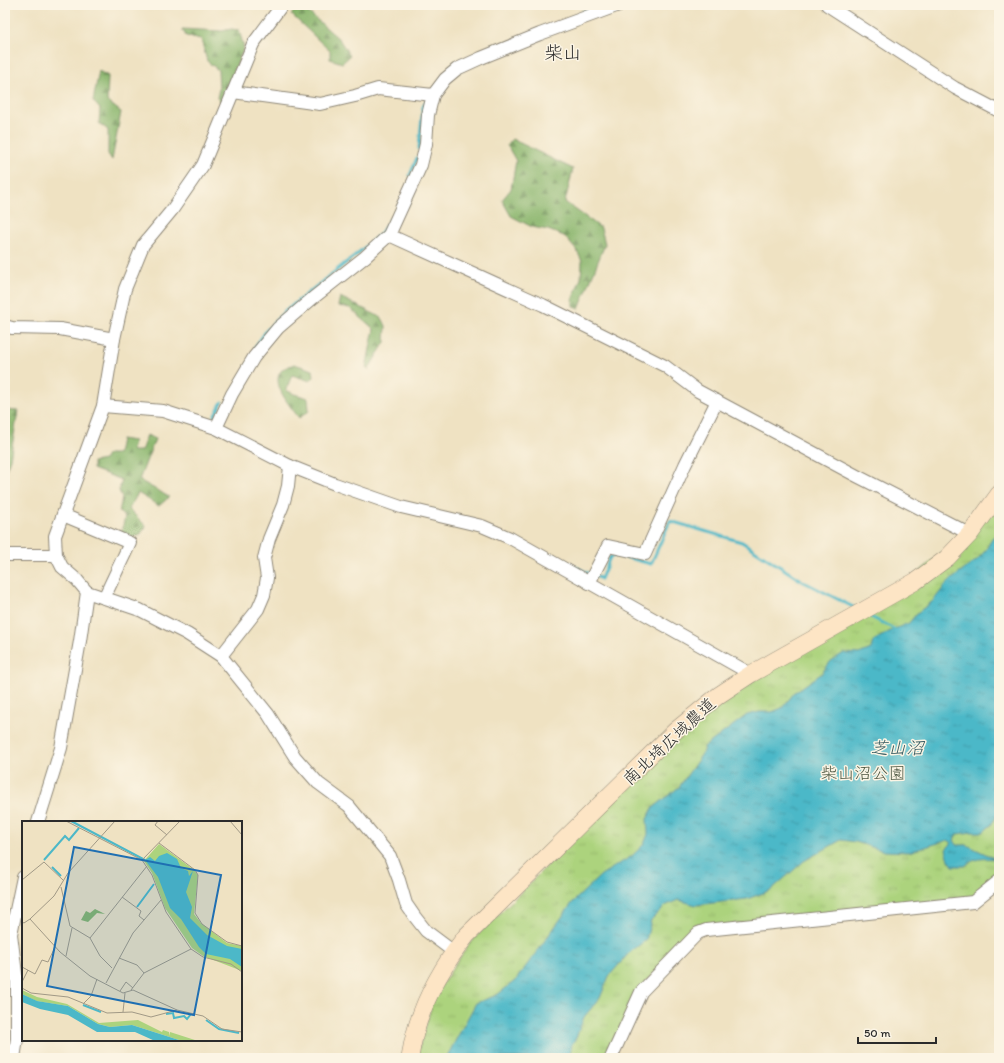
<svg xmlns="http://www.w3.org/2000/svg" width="1004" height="1063" viewBox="0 0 1004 1063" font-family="Itim,'Klee One',sans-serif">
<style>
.forest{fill:url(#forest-firs);stroke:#5a704c}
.park{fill:url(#park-tufts);stroke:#6c7f54}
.water{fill:url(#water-ripples);stroke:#3c727a}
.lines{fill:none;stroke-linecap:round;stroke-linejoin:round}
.stream{stroke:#4cb8c8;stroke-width:3}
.street-casing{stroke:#8d8676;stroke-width:14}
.secondary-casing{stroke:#8d8676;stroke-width:18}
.street{stroke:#fff;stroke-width:12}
.secondary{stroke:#fde5c5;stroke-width:17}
.labels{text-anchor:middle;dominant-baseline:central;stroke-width:3;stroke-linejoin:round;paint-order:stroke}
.street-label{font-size:17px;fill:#2b2b2b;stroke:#fcf5e5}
.park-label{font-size:17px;fill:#4b5540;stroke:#fcf5e5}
.water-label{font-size:18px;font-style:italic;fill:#375c62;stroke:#fcf5e5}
.quarter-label{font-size:19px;fill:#2b2b2b;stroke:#fcf5e5}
.inset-river{fill:none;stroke:#4cb8c8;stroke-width:2}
.inset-road{fill:none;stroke:#a19986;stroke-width:1}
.view{fill:#1f6fb2;fill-opacity:0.15;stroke:#1f6fb2;stroke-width:2}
.inset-edge{fill:none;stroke:#2b2b2b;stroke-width:2}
</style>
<defs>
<pattern id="forest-firs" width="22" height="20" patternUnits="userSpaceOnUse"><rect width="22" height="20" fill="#89b56c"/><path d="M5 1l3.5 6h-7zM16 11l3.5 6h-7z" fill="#709359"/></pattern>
<pattern id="park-tufts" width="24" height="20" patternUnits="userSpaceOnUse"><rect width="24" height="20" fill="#acd37d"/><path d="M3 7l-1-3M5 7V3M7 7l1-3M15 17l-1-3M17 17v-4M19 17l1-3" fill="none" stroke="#94b56c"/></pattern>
<pattern id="water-ripples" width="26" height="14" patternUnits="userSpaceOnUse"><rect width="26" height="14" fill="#4cb8c8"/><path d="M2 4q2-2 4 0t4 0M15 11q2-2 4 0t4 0" fill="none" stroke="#3f96a3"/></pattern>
</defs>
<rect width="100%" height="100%" fill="#fcf5e5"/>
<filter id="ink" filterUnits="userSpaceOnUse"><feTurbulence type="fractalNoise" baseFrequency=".025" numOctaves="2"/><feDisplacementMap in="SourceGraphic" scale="8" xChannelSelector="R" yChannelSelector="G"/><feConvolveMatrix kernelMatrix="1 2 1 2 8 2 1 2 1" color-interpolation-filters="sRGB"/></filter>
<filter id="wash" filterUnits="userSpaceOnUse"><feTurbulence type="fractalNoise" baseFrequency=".012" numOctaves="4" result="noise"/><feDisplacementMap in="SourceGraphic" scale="16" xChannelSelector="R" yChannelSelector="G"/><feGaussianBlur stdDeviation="0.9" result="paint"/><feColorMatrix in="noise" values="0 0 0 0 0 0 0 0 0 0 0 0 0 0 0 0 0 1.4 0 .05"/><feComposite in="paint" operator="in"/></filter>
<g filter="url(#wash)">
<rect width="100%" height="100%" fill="#efe2c2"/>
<!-- forest -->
<g class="forest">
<path d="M300 5 339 39 350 56 342 63 330 59V51L291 14Z"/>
<path d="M182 29 222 31 231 29 239 30 244 48 221 102 217 98 219 89 218 70 207 61 201 39 186 36Z"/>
<path d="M99 71 108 76 107 101 121 112 112 160 108 154V130L99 123 100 109 93 101Z"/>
<path d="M512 139 573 169 565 202 601 228 605 244 579 309 573 306V298L581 278 582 261 577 251 564 236 548 230 532 227 511 216 502 200 511 189 516 161 507 145Z"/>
<path d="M340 297 382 318 386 326 385 342 368 370 366 368 374 329 350 308 338 306Z"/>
<path d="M294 364 313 370 314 377 310 381 292 375 286 390 294 394 308 398 309 411 299 418C291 407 269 383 282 370 285 367 290 366 294 364Z"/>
<path d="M5 410 18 411 10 459 5 472Z"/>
<path d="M147 435 155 439 139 480 169 497 159 506 138 493 129 509 146 526 140 535 132 538 121 534 125 517 119 512 122 498 119 490 122 480 93 469V462L104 460 108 454H118L121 439 134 441 132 451H141Z"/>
</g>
<!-- park -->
<path class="park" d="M999 505V876L972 898 697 928 642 986 607 1058H416L435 995 469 944 594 819 721 699 870 613Z"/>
<!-- water -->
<path class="water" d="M999 530V812L991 825 983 832H972L957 834 954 840 957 845H967L996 859C985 858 973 858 965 866H953L949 860 946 849 952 843 948 840 909 852 884 851 856 842 841 840 804 861 771 890 747 899 696 905 678 900 665 906 651 920 646 940 629 953 609 976 600 998 584 1017 576 1038 572 1044 569 1058H446L476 1003 497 995 516 980 573 902 601 875 632 856 644 844 648 834 647 819 653 808 679 787 702 754 704 747 747 715 759 712H772L782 708 795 692 821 674 831 661 844 653 859 654 871 649 873 641 894 629 909 623 917 613 933 601 948 582 977 560 986 550 992 538 998 533Z"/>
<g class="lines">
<!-- stream -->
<g class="stream">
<path d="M583 12 601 5"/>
<path d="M419 149 423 107 426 101"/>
<path d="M410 175 417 158"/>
<path d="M255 347 266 331 283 313 363 249 380 234 390 220"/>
<path d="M218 420 214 417 222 402"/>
<path d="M565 562 590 574"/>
<path d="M596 576 601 579 610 557 618 555 651 564 670 521 742 542 802 581 855 608"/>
<path d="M867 615 894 629"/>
<path d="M5 1044 7 1046 6 1058"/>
</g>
</g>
</g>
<g filter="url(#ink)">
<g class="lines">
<!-- street casing -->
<g class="street-casing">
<g id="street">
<path d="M827 5 955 88 999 111"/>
<path d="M233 92 320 104 355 96 378 89 433 95"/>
<path d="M389 235 543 305 665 366 698 391 857 476 970 534"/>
<path d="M5 326 12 328 60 329 114 339"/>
<path d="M103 406 163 411 216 428 290 466 335 484 401 507 482 526 510 538 751 674"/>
<path d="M216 428 232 394 254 357 278 328 313 298 365 257 389 235 421 165 426 144 428 115 433 95 445 79 457 69 481 58 540 34 619 5"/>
<path d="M63 515 130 543 104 598"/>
<path d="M5 555H56"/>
<path d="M589 583 608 546 645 554 685 465 717 401"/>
<path d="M87 592 140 610 187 634 221 656 268 714 295 757 318 783 349 806 390 856 399 880 406 904 415 917 426 931 454 952"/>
<path d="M221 656 258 609 264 595 267 578 264 558 269 539 283 505 288 486 290 466"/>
<path d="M38 822 61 748 80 641 87 592 77 580 62 567 56 555 55 536 103 406 114 339 125 289 143 245 172 210 203 165 253 44 282 5"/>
<path d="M14 1058 17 1039V982L11 934 23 877"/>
<path d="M611 1058 641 992 698 933 706 930 973 902 999 881"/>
</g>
</g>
<!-- secondary casing -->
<g class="secondary-casing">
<path id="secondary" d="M410 1058C416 1013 438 972 466 936L675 731 719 695 751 674 916 581 947 558 970 534 999 494"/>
</g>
<!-- street -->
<use href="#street" class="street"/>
<!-- secondary -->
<use href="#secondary" class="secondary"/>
</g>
</g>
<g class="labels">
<!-- street labels -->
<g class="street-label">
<text transform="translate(669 741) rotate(-43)">南北埼広域農道</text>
</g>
<!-- park labels -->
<g class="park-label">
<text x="863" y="773">柴山沼公園</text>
</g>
<!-- water labels -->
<g class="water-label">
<text x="897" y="748">芝山沼</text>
</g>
<!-- quarter labels -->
<g class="quarter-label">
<text x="563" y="52">柴山</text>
</g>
</g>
<!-- overview -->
<g transform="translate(22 821)">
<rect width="220" height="220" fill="#efe2c2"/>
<path d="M0 169 15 176 45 183 77 202 116 199 140 211 141 209 147 211V215L148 211 176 220H160L110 204 88 206 76 203 46 185 14 180 0 173Z" fill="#acd37d"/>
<path d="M73 88 83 93 75 92 66 101 59 99 64 90 68 92Z" fill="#89b56c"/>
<path d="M137 23 172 49 176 54 172 93 179 102 205 122 220 125V150L181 135 170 127 143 87 130 52 122 40Z" fill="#acd37d"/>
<path d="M145 32 155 38 159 47 166 50 167 55 171 50 164 71 170 86 168 97 185 114 205 125 220 128V146L208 138 184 133 177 126 159 98 148 87 136 56 123 39 128 36 133 40 137 35ZM0 173 15 180 46 185 76 203 88 206 110 204 160 220H133L113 211H75L46 194 18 188 0 181Z" fill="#4cb8c8"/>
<path class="inset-river" d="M49 0 123 39M22 39 43 15 47 19 57 7M30 46 39 55M115 86 132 63M61 184 79 191M144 193 151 192 152 197 162 195 165 198 169 193M184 199 197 208 217 212"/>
<path class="inset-road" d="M44 0 120 39 130 54 144 91 169 128 181 136 209 143 220 151M136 0 133 4 145 14M208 0 220 14M137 22 173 49 176 54 173 92 180 103 205 121 220 125M120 39 158 0M0 59 22 41 41 59M39 66 48 105 68 117 78 135 90 147M100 76 119 90 117 95 122 99M8 98 38 131 68 155 101 172 111 169 155 189 181 195 200 208 220 211M0 101 2 102 8 98 32 75 46 52 93 0M68 117 125 45M44 135 50 107M97 137 115 144 122 152M0 146 13 153 20 139 26 141 33 126M0 161 6 149M84 162 111 112 139 79M0 167 9 172 46 176 85 192 110 191 129 196 155 189M109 169 122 152 169 128M98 170 104 161 111 167M61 183 69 175 75 158M101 191 103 172"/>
<path class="view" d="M52 26 199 54 172 194 25 165Z"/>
<rect width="220" height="220" class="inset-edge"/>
</g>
<!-- margin -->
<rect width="1004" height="1063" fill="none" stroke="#fcf5e5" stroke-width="20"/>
<!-- scale -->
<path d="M858 1037v6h78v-6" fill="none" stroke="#2b2b2b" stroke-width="2"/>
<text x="864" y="1037" font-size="12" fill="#2b2b2b" stroke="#fcf5e5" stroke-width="3" paint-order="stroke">50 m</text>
</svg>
